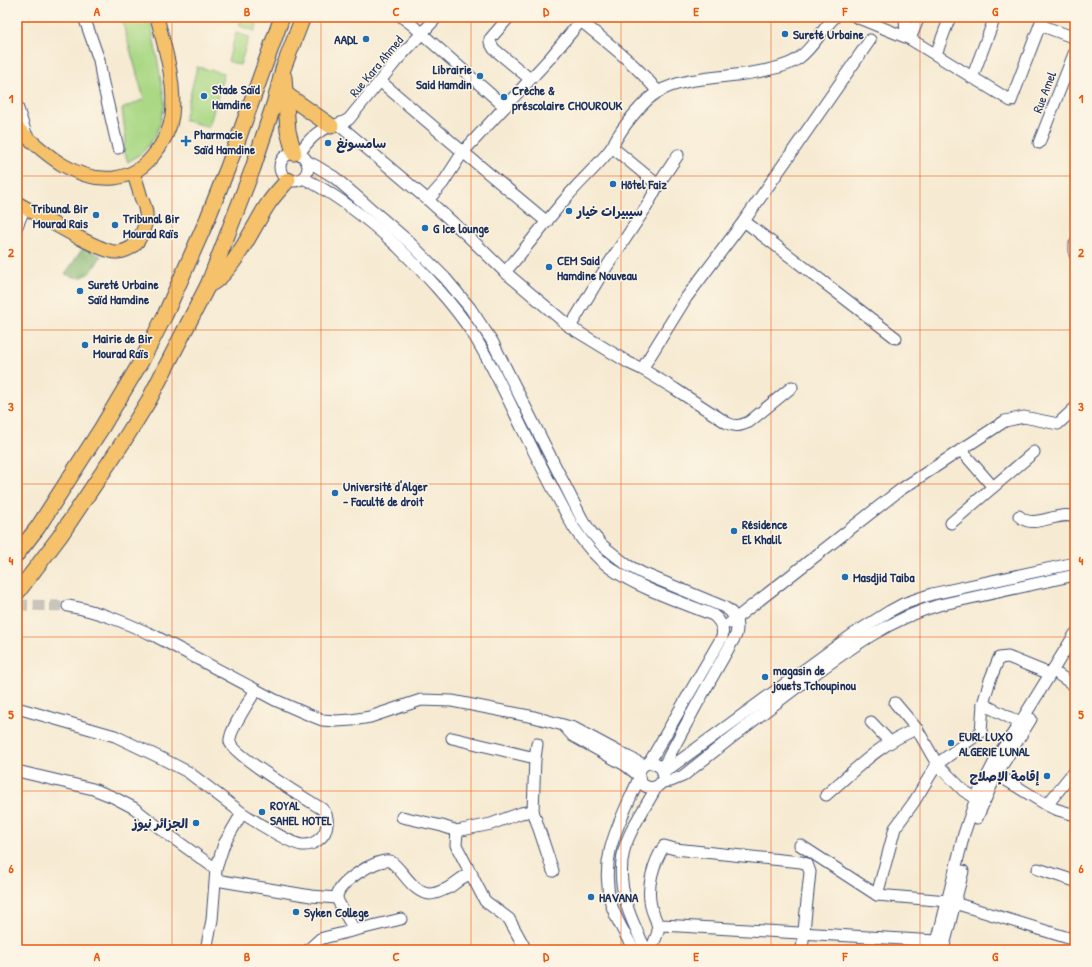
<svg xmlns="http://www.w3.org/2000/svg" width="1092" height="967" viewBox="0 0 1092 967" font-family="'Patrick Hand','Playpen Sans Arabic',sans-serif">
<style>
.green{fill:#aad885;stroke:#628472}
.forest{fill:url(#forest-crowns);stroke:#517468}
.lines{fill:none;stroke-linecap:round;stroke-linejoin:round}
.minor-tunnel{stroke:#cac5bb;stroke-width:11;stroke-dasharray:11 5.5;stroke-linecap:butt}
.minor-casing{stroke:#3c4b6f;stroke-width:13}
.major-casing{stroke:#3c4b6f;stroke-width:15}
.highway-casing{stroke:#3c4b6f;stroke-width:17}
.minor{stroke:#fff;stroke-width:11}
.major{stroke:#f5c16b;stroke-width:13}
.highway{stroke:#f5c16b;stroke-width:15}
.grid{fill:none;stroke:#e8590c;stroke-width:1;stroke-opacity:0.55}
.poi-dot{fill:#1f6fb2;stroke:#fcf5e5;stroke-width:1.5}
.labels{text-anchor:middle;dominant-baseline:central;stroke-width:3;stroke-linejoin:round;paint-order:stroke}
.poi-label{font-size:13px;font-weight:bold;fill:#1b2f5e;stroke:#fcf5e5;text-anchor:start}
.street-label{font-size:13px;fill:#1b2f5e;stroke:#fcf5e5}
.neatline{fill:none;stroke:#e8590c;stroke-width:1.5}
.grid-label{font-size:13px;text-anchor:middle;font-weight:bold;fill:#e8590c}
</style>
<defs>
<pattern id="forest-crowns" width="20" height="18" patternUnits="userSpaceOnUse"><rect width="20" height="18" fill="#87b872"/><path d="M2 6a3 3 0 1 1 6 0M12 15a3 3 0 1 1 6 0" fill="none" stroke="#6e9661"/></pattern>
</defs>
<rect width="100%" height="100%" fill="#fcf5e5"/>
<filter id="ink" filterUnits="userSpaceOnUse"><feTurbulence type="fractalNoise" baseFrequency=".025" numOctaves="2"/><feDisplacementMap in="SourceGraphic" scale="8" xChannelSelector="R" yChannelSelector="G"/><feConvolveMatrix kernelMatrix="1 2 1 2 8 2 1 2 1" color-interpolation-filters="sRGB"/></filter>
<filter id="wash" filterUnits="userSpaceOnUse"><feTurbulence type="fractalNoise" baseFrequency=".012" numOctaves="4" result="noise"/><feDisplacementMap in="SourceGraphic" scale="16" xChannelSelector="R" yChannelSelector="G"/><feGaussianBlur stdDeviation="0.9" result="paint"/><feColorMatrix in="noise" values="0 0 0 0 0 0 0 0 0 0 0 0 0 0 0 0 0 1.4 0 .05"/><feComposite in="paint" operator="in"/></filter>
<g filter="url(#wash)">
<rect width="100%" height="100%" fill="#f6ead2"/>
<!-- green -->
<g class="green">
<path d="M121 17H150L165 103 159 127 154 138 143 152 128 162 123 148 126 141 122 109 144 99Z"/>
<path d="M242 17H259L255 31 239 26Z"/>
<path d="M236 33 249 37 240 65 228 61Z"/>
<path d="M197 67 224 73 209 127 184 120Z"/>
</g>
<!-- forest -->
<path class="forest" d="M83 248 101 256C91 273 86 283 65 274Z"/>
</g>
<g filter="url(#ink)">
<g class="lines">
<!-- minor-tunnel -->
<path class="minor-tunnel" d="M17 605 68 606"/>
<!-- minor casing -->
<g class="minor-casing">
<g id="minor">
<path d="M84 17 99 60 102 79 118 148"/>
<path d="M402 17 410 23 505 107"/>
<path d="M509 17 490 39V42L494 49 530 79"/>
<path d="M856 17 910 39 1011 101 1043 17"/>
<path d="M905 17 906 37"/>
<path d="M582 22C608 43 637 65 658 92"/>
<path d="M1040 25 1075 38"/>
<path d="M910 39 919 17"/>
<path d="M936 54 950 17"/>
<path d="M972 78 995 17"/>
<path d="M380 81 463 152 547 222"/>
<path d="M17 106 27 137"/>
<path d="M339 125 428 200 470 238 505 272 570 327 629 363 642 369 675 389 727 423C735 427 740 426 749 422L792 387"/>
<path d="M1039 143 1075 51"/>
<path d="M612 147 658 185"/>
<circle cx="294" cy="167" r="14"/>
<path d="M299 154C306 143 317 131 329 127 337 124 342 124 349 119L397 60 437 17"/>
<path d="M306 161 316 166 334 177 408 241 445 278 470 308 492 341 582 519 591 532 602 545 627 565 642 573 724 607C735 613 739 623 736 635L697 704 662 769C671 791 636 795 639 772 643 761 654 760 662 769"/>
<path d="M303 178C338 195 369 220 398 247 425 274 452 302 473 334 492 364 507 397 522 428 539 462 556 495 574 528 584 543 595 557 609 567 637 588 681 602 713 615 721 621 724 628 722 637L649 763"/>
<path d="M428 200 443 183 463 152 550 58 584 17"/>
<path d="M744 221 896 338"/>
<path d="M17 226 25 207"/>
<path d="M1075 244V255"/>
<path d="M505 272C527 247 546 221 567 197 581 180 599 165 612 147 614 144 615 140 618 136 626 123 645 99 658 92 689 74 736 79 771 69 781 67 791 64 799 58 814 47 822 29 835 17"/>
<path d="M570 327 600 277 647 206 658 185 678 155"/>
<path d="M642 369 686 298 744 221 870 40"/>
<path d="M961 450 993 487"/>
<path d="M1019 516C1034 531 1057 510 1075 517"/>
<path d="M951 523 1034 452"/>
<path d="M68 606C99 611 126 623 155 636L275 700 307 714 322 720 336 721 352 720 370 717 421 700 452 701 534 717 574 728 628 757 644 765"/>
<path d="M730 623 900 490 1005 421 1024 417 1058 424 1075 408"/>
<path d="M1059 675 1075 686"/>
<path d="M895 703 917 729 937 764 964 791 976 798"/>
<path d="M983 704 1020 723"/>
<path d="M17 708 115 736 163 759 188 772 242 813 224 844 216 869 212 920 206 950"/>
<path d="M871 722 890 742"/>
<path d="M564 726 573 736 625 765 638 775"/>
<path d="M452 738 535 758"/>
<path d="M537 744 535 758 533 811 553 871"/>
<path d="M17 771 93 789 113 797 134 808 166 833 216 869"/>
<path d="M991 771 1047 805 1055 809 1075 815"/>
<path d="M663 773 852 635 890 611 903 604 932 594 1075 563"/>
<path d="M661 782 671 781 683 776C723 744 764 712 805 681 848 650 887 620 939 605L1075 575"/>
<path d="M826 795C855 770 880 743 917 729"/>
<path d="M1047 805 1075 770"/>
<path d="M242 813C255 821 288 843 302 845 311 846 321 840 325 832 328 823 329 816 322 809 308 800 233 755 230 742 228 732 250 700 256 690"/>
<path d="M402 817 442 826 457 831 491 824 521 813 533 811"/>
<path d="M977 818 996 775 1031 719"/>
<path d="M457 831 456 845 485 901 509 919 526 950"/>
<path d="M800 845 877 895 948 901 1075 940"/>
<path d="M1038 869 1075 881"/>
<path d="M216 880 311 896 337 898"/>
<path d="M877 895 895 828 914 802 937 764 981 732 983 704 990 680 999 658 1008 657 1050 674"/>
<path d="M657 923C655 917 652 912 651 906 646 886 654 862 664 846L675 849 801 862 807 864 810 872 802 950"/>
<path d="M354 930C352 925 337 901 337 898 336 883 377 858 390 861 403 869 412 893 430 894 436 894 443 890 448 888 456 884 462 875 472 874"/>
<path d="M308 950 320 939 327 937 401 919"/>
<path d="M634 950C626 935 615 919 611 903 598 855 621 821 639 778"/>
<path d="M646 950C630 918 615 886 624 850 630 828 646 807 657 786"/>
<path d="M651 950 658 932 657 923 662 925 937 941"/>
<path d="M935 950 964 834 976 798 997 757 1020 723 1075 634"/>
<path d="M943 950 963 871"/>
</g>
</g>
<!-- major casing -->
<g class="major-casing">
<g id="major">
<path d="M17 128C44 153 75 182 114 178 130 176 142 169 152 157 162 145 170 131 172 116 176 83 165 49 157 17"/>
<path d="M17 203C36 213 101 254 118 252 129 251 138 244 141 235 145 226 148 218 145 208 144 203 141 199 140 194 138 187 136 180 133 173"/>
</g>
</g>
<!-- highway casing -->
<g class="highway-casing">
<g id="highway">
<path d="M284 77 288 131 294 153"/>
<path d="M287 95 331 126"/>
<path d="M208 285C231 277 254 225 268 204 274 195 281 188 288 180"/>
<path d="M17 554 38 527 101 429 142 360 165 315 207 220 228 167 282 17"/>
<path d="M17 593 60 536 123 442 149 400 208 285 253 168 275 101 283 69 303 17"/>
</g>
</g>
<!-- minor -->
<use href="#minor" class="minor"/>
<!-- major -->
<use href="#major" class="major"/>
<!-- highway -->
<use href="#highway" class="highway"/>
</g>
</g>
<!-- grid -->
<path class="grid" d="M172 17V950M321 17V950M471 17V950M621 17V950M771 17V950M920 17V950M17 176H1075M17 330H1075M17 484H1075M17 637H1075M17 791H1075"/>
<!-- markers -->
<g class="poi-dot">
<circle cx="785" cy="34" r="4"/>
<circle cx="366" cy="39" r="4"/>
<circle cx="480" cy="76" r="4"/>
<circle cx="204" cy="96" r="4"/>
<circle cx="504" cy="97" r="4"/>
<path d="M184 135h4v4h4v4h-4v4h-4v-4h-4v-4h4z"/>
<circle cx="328" cy="143" r="4"/>
<circle cx="613" cy="184" r="4"/>
<circle cx="569" cy="211" r="4"/>
<circle cx="96" cy="215" r="4"/>
<circle cx="115" cy="225" r="4"/>
<circle cx="425" cy="228" r="4"/>
<circle cx="549" cy="267" r="4"/>
<circle cx="80" cy="291" r="4"/>
<circle cx="85" cy="345" r="4"/>
<circle cx="335" cy="493" r="4"/>
<circle cx="734" cy="531" r="4"/>
<circle cx="845" cy="577" r="4"/>
<circle cx="765" cy="677" r="4"/>
<circle cx="951" cy="743" r="4"/>
<circle cx="1047" cy="776" r="4"/>
<circle cx="262" cy="812" r="4"/>
<circle cx="196" cy="823" r="4"/>
<circle cx="591" cy="897" r="4"/>
<circle cx="296" cy="912" r="4"/>
</g>
<g class="labels">
<!-- poi labels -->
<g class="poi-label">
<text x="793" y="34">Sureté Urbaine</text>
<text x="358" y="39" text-anchor="end">AADL</text>
<text x="472" y="69" text-anchor="end">Librairie<tspan x="472" dy="15">Said Hamdin</tspan></text>
<text x="212" y="89">Stade Saïd<tspan x="212" dy="15">Hamdine</tspan></text>
<text x="512" y="90">Crèche &amp;<tspan x="512" dy="15">préscolaire CHOUROUK</tspan></text>
<text x="194" y="134">Pharmacie<tspan x="194" dy="15">Saïd Hamdine</tspan></text>
<text x="336" y="143">سامسونغ</text>
<text x="621" y="184">Hôtel Faiz</text>
<text x="88" y="208" text-anchor="end">Tribunal Bir<tspan x="88" dy="15">Mourad Rais</tspan></text>
<text x="577" y="211">سيبيرات خيار</text>
<text x="123" y="218">Tribunal Bir<tspan x="123" dy="15">Mourad Raïs</tspan></text>
<text x="433" y="228">G Ice lounge</text>
<text x="557" y="260">CEM Said<tspan x="557" dy="15">Hamdine Nouveau</tspan></text>
<text x="88" y="284">Sureté Urbaine<tspan x="88" dy="15">Saïd Hamdine</tspan></text>
<text x="93" y="338">Mairie de Bir<tspan x="93" dy="15">Mourad Raïs</tspan></text>
<text x="343" y="486">Université d'Alger<tspan x="343" dy="15">- Faculté de droit</tspan></text>
<text x="742" y="524">Résidence<tspan x="742" dy="15">El Khalil</tspan></text>
<text x="853" y="577">Masdjid Taiba</text>
<text x="773" y="670">magasin de<tspan x="773" dy="15">jouets Tchoupinou</tspan></text>
<text x="959" y="736">EURL LUXO<tspan x="959" dy="15">ALGERIE LUNAL</tspan></text>
<text x="1039" y="776" text-anchor="end">إقامة الإصلاح</text>
<text x="270" y="805">ROYAL<tspan x="270" dy="15">SAHEL HOTEL</tspan></text>
<text x="188" y="823" text-anchor="end">الجزائر نيوز</text>
<text x="599" y="897">HAVANA</text>
<text x="304" y="912">Syken College</text>
</g>
<!-- street labels -->
<g class="street-label">
<text transform="translate(376 66) rotate(-50)">Rue Kara Ahmed</text>
<text transform="translate(1044 92) rotate(-69)">Rue Amel</text>
</g>
</g>
<!-- margin -->
<rect width="1092" height="967" fill="none" stroke="#fcf5e5" stroke-width="44"/>
<rect x="22" y="22" width="1048" height="923" class="neatline"/>
<g class="grid-label">
<text x="97" y="16">A</text>
<text x="247" y="16">B</text>
<text x="396" y="16">C</text>
<text x="546" y="16">D</text>
<text x="696" y="16">E</text>
<text x="845" y="16">F</text>
<text x="995" y="16">G</text>
<text x="11" y="103">1</text>
<text x="1081" y="103">1</text>
<text x="11" y="257">2</text>
<text x="1081" y="257">2</text>
<text x="11" y="411">3</text>
<text x="1081" y="411">3</text>
<text x="11" y="565">4</text>
<text x="1081" y="565">4</text>
<text x="11" y="719">5</text>
<text x="1081" y="719">5</text>
<text x="11" y="873">6</text>
<text x="1081" y="873">6</text>
<text x="97" y="961">A</text>
<text x="247" y="961">B</text>
<text x="396" y="961">C</text>
<text x="546" y="961">D</text>
<text x="696" y="961">E</text>
<text x="845" y="961">F</text>
<text x="995" y="961">G</text>
</g>
</svg>
